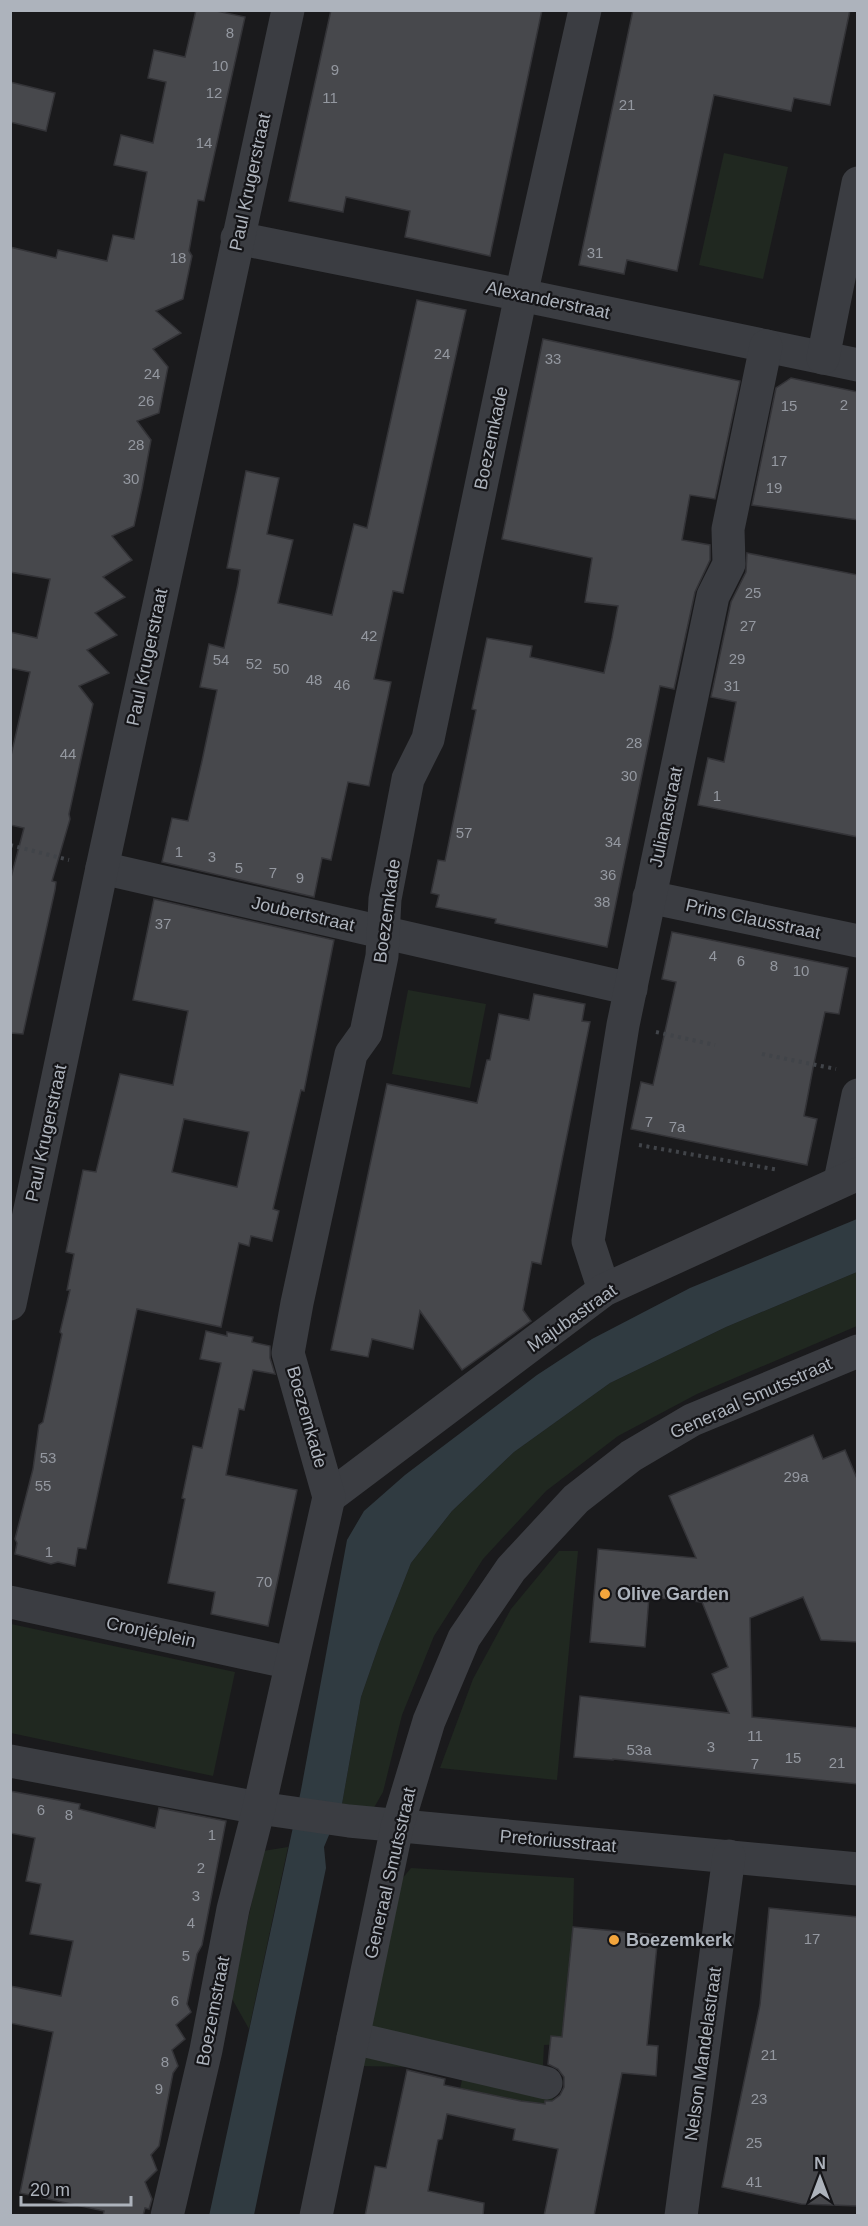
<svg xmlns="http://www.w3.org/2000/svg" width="868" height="2226" viewBox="0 0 868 2226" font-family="Helvetica,sans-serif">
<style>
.green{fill:#202820}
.water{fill:#303b41}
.building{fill:#47484c;stroke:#343438;stroke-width:1.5;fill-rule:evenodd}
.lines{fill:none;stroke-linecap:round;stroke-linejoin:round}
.path{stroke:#414449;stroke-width:4;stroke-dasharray:3 4.5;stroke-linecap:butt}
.minor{stroke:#3b3d42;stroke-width:33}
.poi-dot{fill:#f3a53c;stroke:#151518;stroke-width:2}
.labels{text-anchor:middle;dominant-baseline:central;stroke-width:4.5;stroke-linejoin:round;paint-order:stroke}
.number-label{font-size:15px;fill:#9498a0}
.street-label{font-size:18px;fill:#adb3bc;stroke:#151518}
.poi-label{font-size:18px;font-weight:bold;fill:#adb3bc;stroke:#151518;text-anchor:start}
</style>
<rect width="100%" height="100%" fill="#1a1a1c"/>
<!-- green -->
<g class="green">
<path d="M724 153 788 167 763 279 699 265Z"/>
<path d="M408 990 486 1004 470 1088 392 1074Z"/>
<path d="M857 1272V1326L697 1394 618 1436 546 1491 483 1559 434 1636 402 1715 383 1792 372 1811 342 1804 361 1697 380 1642 411 1563 452 1511 514 1452 610 1383 726 1327Z"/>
<path d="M559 1551H578L557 1780 440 1768 473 1679 511 1609Z"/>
<path d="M11 1624 235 1672 213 1776 11 1733Z"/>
<path d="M288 1847 249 2029 231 1997 263 1851Z"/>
<path d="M411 1868 574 1878 570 2044 544 2045 542 2084 557 2083 549 2116 460 2089 462 2080 417 2067 358 2066 393 1890Z"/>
</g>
<!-- water -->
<path class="water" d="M857 1219V1272L726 1327 610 1383 514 1452 452 1511 411 1563 380 1642 361 1697 342 1804 324 1847 326 1868 254 2215 209 2216 301 1790 347 1540 364 1511 405 1475 537 1375 592 1339 690 1288Z"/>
<!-- building -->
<g class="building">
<path d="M196 10H212L245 17 204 201 198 200 189 251 192 256 183 299 156 311 181 333 153 349 168 367 159 413 137 421 151 440 142 489 134 526 112 536 132 560 103 577 125 597 95 613 117 635 87 650 109 673 79 686 93 704 69 814 70 819 52 881 56 882 55 890 23 1034 10 1033V881L24 828 10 825V760L30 672 10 668V632L37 638 50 579 10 572V247L56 258 58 250 107 261 113 235 134 239 147 172 114 165 121 135 153 143 166 82 148 78 154 50 185 57Z"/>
<path d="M331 10H542L490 256 405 237 410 211 346 197 343 212 289 201Z"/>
<path d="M633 10H850L830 105 794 98 791 111 714 95 677 271 627 260 624 274 579 265Z"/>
<path d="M10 82 55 93 46 131 10 122Z"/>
<path d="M417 300 466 310 403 593 393 591 374 679 391 682 369 786 348 782 331 860 322 858 314 897 162 862 172 818 188 821 202 761 217 690 200 687 209 644 224 648 238 584 240 570 227 568 246 471 279 478 267 534 293 540 278 603 332 615 354 524 367 528Z"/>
<path d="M543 339 740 381 715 499 690 495 682 540 710 545V560L695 592 674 689 660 686 607 947 495 923 496 919 436 907 439 895 431 893 438 860 445 861 476 710 472 709 487 638 532 646 530 657 604 673 612 638 618 606 585 602 592 558 502 539Z"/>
<path d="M791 378 858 392V520L752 505 776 388Z"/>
<path d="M747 553 858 575V837L698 805 708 758 724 762 736 702 711 697 731 602 746 572Z"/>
<path d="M154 899 334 940 304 1091 301 1090 273 1209 279 1211 272 1241 251 1236 249 1246 239 1243 221 1327 137 1309 86 1549 78 1548 75 1566 58 1562 51 1564 15 1554 17 1543 15 1539 33 1469 39 1425 43 1422 62 1334 60 1332 70 1290H67L74 1254 66 1252 83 1170 96 1172 120 1074 173 1085 188 1011 133 1000ZM184 1119 249 1132 237 1187 172 1172Z"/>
<path d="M672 932 848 968 839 1014 825 1012 813 1068 804 1116 817 1119 807 1165 631 1129 641 1082 653 1085 676 982 662 979Z"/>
<path d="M534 994 585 1004 582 1021 590 1022 541 1264 532 1262 523 1310 531 1321 462 1370 420 1311 413 1349 372 1339 368 1357 331 1350 387 1084 477 1103 487 1060H490L499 1014 529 1020Z"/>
<path d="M206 1331 227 1336V1332L253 1337 252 1342 270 1346V1358L275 1374 253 1370 244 1410 239 1409 226 1475 297 1490 268 1626 211 1614 215 1592 168 1583 185 1499 182 1498 193 1446 202 1448 221 1363 200 1359Z"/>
<path d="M813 1435 823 1459 845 1450 858 1481V1642L821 1640 803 1597 750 1618 752 1717 858 1728V1784L613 1759V1760L574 1757 580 1696 729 1713 712 1674 728 1667 702 1602 649 1597 645 1647 590 1642 598 1549 696 1558 669 1496Z"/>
<path d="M10 1791 80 1804 79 1809 155 1828 159 1808 226 1821 202 1945 197 1954 187 2004 191 2012 176 2025 185 2039 172 2050 178 2066 173 2073 159 2146 151 2155 157 2170 145 2182 152 2199 149 2209 145 2208 143 2216H103L104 2211 20 2193 53 2032 10 2023V1986L61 1996 73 1941 30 1934 41 1884 26 1881 35 1838 10 1833Z"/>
<path d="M769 1908 858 1917V2206L801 2204 722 2187 760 2005Z"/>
<path d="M573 1927 658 1935 647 2045 658 2046 656 2076 622 2073 594 2216H544L558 2149 513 2140 515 2129 447 2114 442 2139 438 2140 428 2191 484 2203 483 2216H365L375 2166 386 2168 407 2070 445 2079 444 2085 521 2101 545 2104V2101H552L560 2095 564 2087V2077L558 2069 548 2064 551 2036 562 2037Z"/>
</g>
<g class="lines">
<!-- path -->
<g class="path">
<path d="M10 845 69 860"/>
<path d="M656 1032 715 1045"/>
<path d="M762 1054 836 1069"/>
<path d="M639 1145 779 1170"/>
</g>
<!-- minor -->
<g class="minor">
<path d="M237 238 521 295 858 365"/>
<path d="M823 358 858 183"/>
<path d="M102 868 631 989"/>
<path d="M649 897 858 941"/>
<path d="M840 1181 858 1095"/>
<path d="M604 1290 588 1241 623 1025 713 596 729 564 728 529 766 346"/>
<path d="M10 1304 102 868 288 10"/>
<path d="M329 1497 604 1290 858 1174"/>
<path d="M10 1602 291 1663"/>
<path d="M10 1761 259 1808 349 1821 858 1869"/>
<path d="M353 2038 546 2083"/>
<path d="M167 2216 206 2050 233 1909 259 1808 329 1497 288 1353 297 1303 351 1054 366 1033 382 956 385 899 408 779 428 739 521 295 585 10"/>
<path d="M316 2216 397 1827 429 1721 464 1638 511 1569 576 1499 631 1456 692 1420 858 1351"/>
<path d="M681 2216 729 1856"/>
</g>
</g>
<!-- markers -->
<g class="poi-dot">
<circle cx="605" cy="1594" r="6"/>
<circle cx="614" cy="1940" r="6"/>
</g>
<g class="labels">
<!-- number labels -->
<g class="number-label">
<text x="230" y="32">8</text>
<text x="220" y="65">10</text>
<text x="335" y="69">9</text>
<text x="214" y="92">12</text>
<text x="330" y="97">11</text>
<text x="627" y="104">21</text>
<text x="204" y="142">14</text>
<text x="595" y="252">31</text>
<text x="178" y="257">18</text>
<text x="442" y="353">24</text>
<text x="553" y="358">33</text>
<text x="152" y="373">24</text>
<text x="146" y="400">26</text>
<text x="844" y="404">2</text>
<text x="789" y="405">15</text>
<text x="136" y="444">28</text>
<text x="779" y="460">17</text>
<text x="131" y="478">30</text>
<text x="774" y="487">19</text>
<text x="753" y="592">25</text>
<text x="748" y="625">27</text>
<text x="369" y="635">42</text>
<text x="737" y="658">29</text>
<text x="221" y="659">54</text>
<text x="254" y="663">52</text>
<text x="281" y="668">50</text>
<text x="314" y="679">48</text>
<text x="342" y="684">46</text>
<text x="732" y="685">31</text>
<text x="634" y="742">28</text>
<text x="68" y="753">44</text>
<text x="629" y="775">30</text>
<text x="717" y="795">1</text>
<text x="464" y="832">57</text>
<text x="613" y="841">34</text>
<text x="179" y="851">1</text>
<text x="212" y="856">3</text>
<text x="239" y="867">5</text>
<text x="273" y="872">7</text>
<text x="608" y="874">36</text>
<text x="300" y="877">9</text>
<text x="602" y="901">38</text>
<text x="163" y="923">37</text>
<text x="713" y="955">4</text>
<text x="741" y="960">6</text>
<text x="774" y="965">8</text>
<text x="801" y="970">10</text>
<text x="649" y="1121">7</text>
<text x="677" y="1126">7a</text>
<text x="48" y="1457">53</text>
<text x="796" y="1476">29a</text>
<text x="43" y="1485">55</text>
<text x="49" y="1551">1</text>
<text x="264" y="1581">70</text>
<text x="755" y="1735">11</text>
<text x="711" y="1746">3</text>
<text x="639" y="1749">53a</text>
<text x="793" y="1757">15</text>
<text x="837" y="1762">21</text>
<text x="755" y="1763">7</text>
<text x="41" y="1809">6</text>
<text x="69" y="1814">8</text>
<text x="212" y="1834">1</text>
<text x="201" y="1867">2</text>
<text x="196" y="1895">3</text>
<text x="191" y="1922">4</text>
<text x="812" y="1938">17</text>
<text x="186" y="1955">5</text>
<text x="175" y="2000">6</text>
<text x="769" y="2054">21</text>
<text x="165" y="2061">8</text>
<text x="159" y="2088">9</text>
<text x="759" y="2098">23</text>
<text x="754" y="2142">25</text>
<text x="754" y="2181">41</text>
</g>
<!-- street labels -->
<g class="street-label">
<text transform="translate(250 182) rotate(-78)">Paul Krugerstraat</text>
<text transform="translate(548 300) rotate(12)">Alexanderstraat</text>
<text transform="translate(491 438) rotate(-78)">Boezemkade</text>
<text transform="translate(147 657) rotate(-78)">Paul Krugerstraat</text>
<text transform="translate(666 817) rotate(-78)">Julianastraat</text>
<text transform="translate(387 911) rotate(-82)">Boezemkade</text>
<text transform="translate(303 914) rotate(13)">Joubertstraat</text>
<text transform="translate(753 919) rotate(12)">Prins Clausstraat</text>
<text transform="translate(46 1133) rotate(-78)">Paul Krugerstraat</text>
<text transform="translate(572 1318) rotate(-35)">Majubastraat</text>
<text transform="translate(751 1398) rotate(-24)">Generaal Smutsstraat</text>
<text transform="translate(307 1417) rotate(74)">Boezemkade</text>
<text transform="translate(151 1632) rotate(12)">Cronjéplein</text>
<text transform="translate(558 1841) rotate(5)">Pretoriusstraat</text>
<text transform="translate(390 1873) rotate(-77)">Generaal Smutsstraat</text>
<text transform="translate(213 2011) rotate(-79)">Boezemstraat</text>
<text transform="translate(703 2054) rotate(-82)">Nelson Mandelastraat</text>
</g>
<!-- poi labels -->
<g class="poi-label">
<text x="617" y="1594">Olive Garden</text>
<text x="626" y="1940">Boezemkerk</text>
</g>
</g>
<!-- border -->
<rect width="868" height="2226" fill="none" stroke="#adb3bc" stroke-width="24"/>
<!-- north arrow -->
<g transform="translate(820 2178)" stroke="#151518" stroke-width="4.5" paint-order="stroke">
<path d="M0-4.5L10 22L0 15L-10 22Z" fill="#adb3bc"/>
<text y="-9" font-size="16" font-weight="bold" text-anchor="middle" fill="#adb3bc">N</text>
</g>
<!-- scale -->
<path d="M21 2196v9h110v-9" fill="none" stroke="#adb3bc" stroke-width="3"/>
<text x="30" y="2196" font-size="18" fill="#adb3bc" stroke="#151518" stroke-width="4.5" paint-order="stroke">20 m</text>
</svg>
